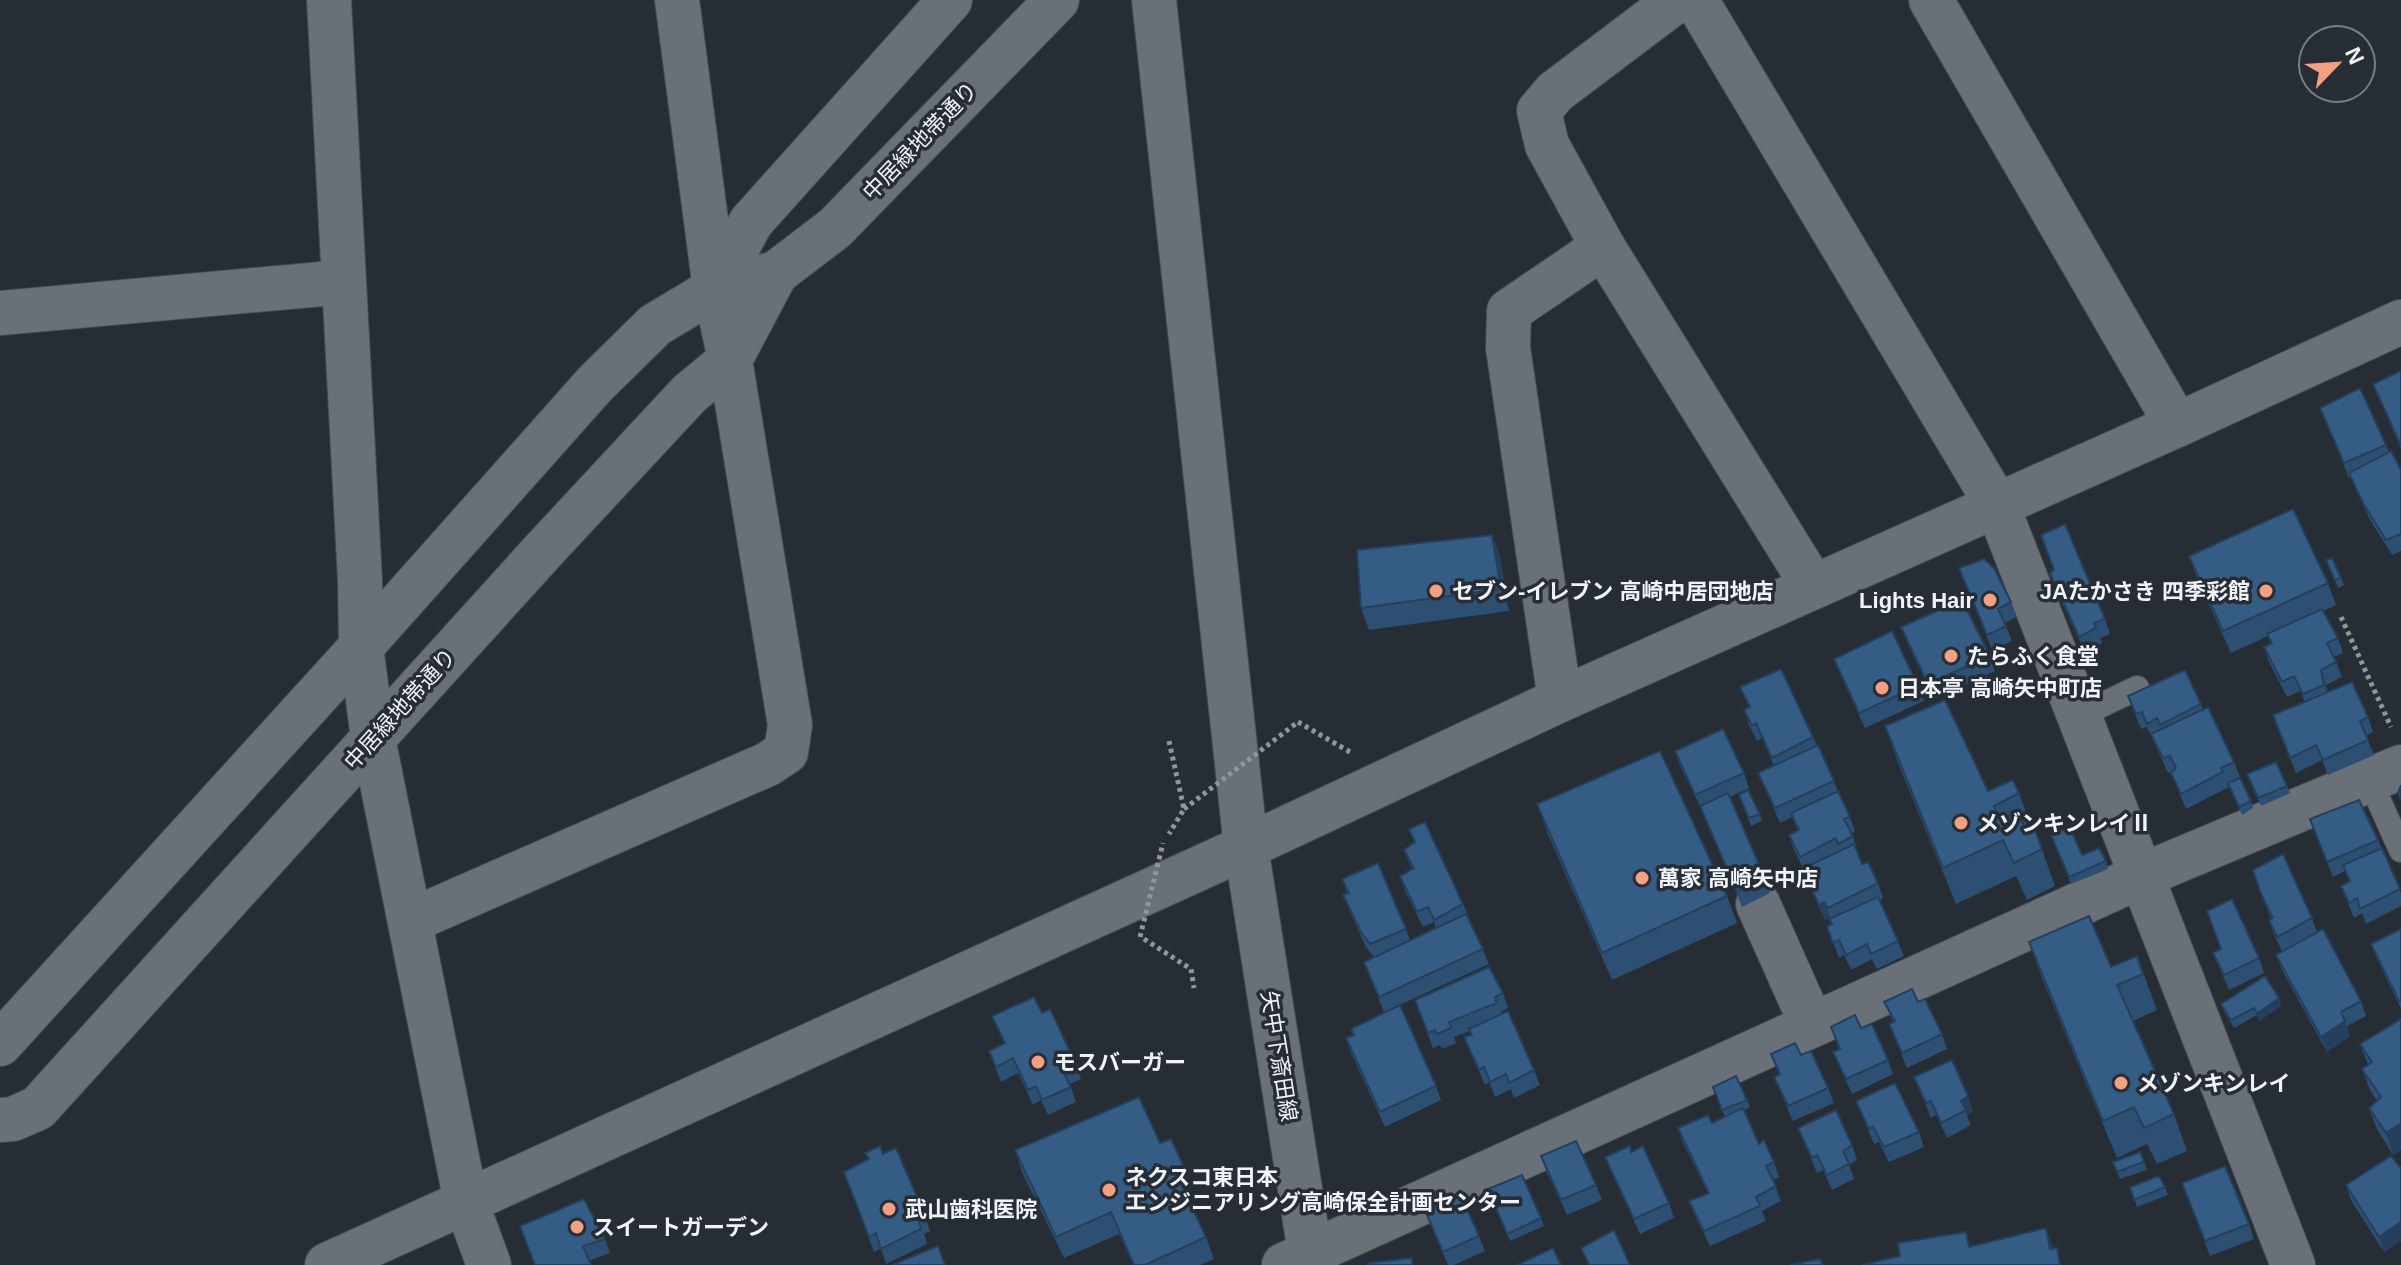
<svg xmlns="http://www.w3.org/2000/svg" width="2401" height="1265" viewBox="0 0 2401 1265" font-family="Helvetica,'Noto Sans JP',sans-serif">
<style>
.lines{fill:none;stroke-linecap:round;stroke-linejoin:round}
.service-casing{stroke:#464b51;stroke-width:26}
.minor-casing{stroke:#464b51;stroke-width:46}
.tertiary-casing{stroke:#464b51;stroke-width:46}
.path{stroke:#91969c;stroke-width:5;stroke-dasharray:4 4;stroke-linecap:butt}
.service{stroke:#697078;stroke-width:24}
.minor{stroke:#697078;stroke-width:44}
.tertiary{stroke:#697078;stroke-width:44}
.path-bridge{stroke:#91969c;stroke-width:5;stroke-dasharray:4 4;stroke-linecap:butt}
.wall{fill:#2d4f72}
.shaded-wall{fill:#24405c}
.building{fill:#345c84;stroke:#24405c;stroke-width:2}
.poi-dot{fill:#f39f83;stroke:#272d34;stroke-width:3}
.labels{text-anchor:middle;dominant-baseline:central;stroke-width:7;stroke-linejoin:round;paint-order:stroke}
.street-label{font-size:22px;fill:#f0f4f9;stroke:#272d34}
.poi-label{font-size:22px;font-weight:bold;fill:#f0f4f9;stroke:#272d34;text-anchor:start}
</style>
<rect width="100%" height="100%" fill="#272d34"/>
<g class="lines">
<!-- service casing -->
<g class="service-casing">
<g id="service">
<path d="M2079 716 2137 688"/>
<path d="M2370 781 2401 850"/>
</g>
</g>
<!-- minor casing -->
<g class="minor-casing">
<g id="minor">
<path d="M329 0 360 581 361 647 373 738 466 1202 489 1265"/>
<path d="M1677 0 1555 92 1539 111 1547 145 1603 247 1813 586"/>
<path d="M1696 0 1997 505 2293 1265"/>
<path d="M1931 0 2177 425"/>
<path d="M715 289 751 222 950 0"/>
<path d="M0 313 344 282"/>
<path d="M1560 700 1508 348 1509 311 1603 247"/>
<path d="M1758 904 1812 1025"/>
<path d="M410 921 768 764 786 752 790 725 730 360 715 289 677 0"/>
<path d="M1284 1265 2141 876 2401 767"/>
</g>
</g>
<!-- tertiary casing -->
<g class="tertiary-casing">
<g id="tertiary">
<path d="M1154 0 1246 847 1312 1265"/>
<path d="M0 1044 361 647 595 384 655 325 715 289 776 273 835 228 1057 0"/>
<path d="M0 1120 13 1119 38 1108 543 551 689 394 730 360 776 273"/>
<path d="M327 1265 1246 847 1560 700 2177 425 2401 322"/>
</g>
</g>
<!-- path -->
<g class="path">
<path d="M2341 617 2391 727"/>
<path d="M1298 722 1350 752"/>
<path d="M1169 741 1184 809 1169 834"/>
<path d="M1144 939 1191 969 1194 988"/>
</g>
<!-- service -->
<use href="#service" class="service"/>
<!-- minor -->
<use href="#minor" class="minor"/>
<!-- tertiary -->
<use href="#tertiary" class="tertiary"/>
<!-- path-bridge -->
<g class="path-bridge">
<path d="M1184 809 1298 722"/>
<path d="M1140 937 1163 843"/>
</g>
</g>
<!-- wall -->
<g class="wall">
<path d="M2401 371V449L2373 384Z"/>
<path d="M2320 408 2386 445 2389 452 2401 470V551L2392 555 2369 518 2351 477 2349 478Z"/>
<path d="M1492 535 1500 556 1509 611 1369 630 1361 608Z"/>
<path d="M2189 556 2328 583 2336 605 2323 611 2338 638 2343 653 2334 657 2342 677 2326 685 2328 693 2368 717 2373 732 2366 736 2374 755 2328 775 2322 760 2296 773 2273 715 2305 702 2300 691 2287 697 2269 662 2264 647 2271 643 2268 636 2231 653 2197 578Z"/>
<path d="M2332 558 2344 585 2338 588 2326 560Z"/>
<path d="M1959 568 2011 602 2016 617 2005 623 2012 641 1992 650Z"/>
<path d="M2054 570 2105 619 2110 634 2100 638 2102 643 2085 652 2055 588 2050 573Z"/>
<path d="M1901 627 1990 656 1995 671 1934 699 1907 642Z"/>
<path d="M1834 659 1918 686 1924 701 1865 728 1840 674Z"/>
<path d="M1740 687 1813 737 1850 817 1855 832 1852 833 1862 864 1878 883 1883 898 1880 900 1904 956 1877 969 1872 959 1851 970 1844 955 1839 958 1827 927 1831 924 1830 918V917L1825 920 1808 884 1802 869 1803 868 1794 850 1789 835 1798 831 1792 817 1780 823 1758 773 1774 766 1762 738 1757 741 1749 725 1744 710 1749 708Z"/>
<path d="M2128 696 2201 704 2203 710 2234 762 2240 777 2227 783 2229 787 2186 809 2171 773 2173 771 2168 773 2147 727 2141 729Z"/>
<path d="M1885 726 1988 791 2019 793 2030 823 2032 822 2055 886 2027 900 2016 876 1956 904 1898 763Z"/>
<path d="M1675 751 1744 773 1749 788 1730 797 1770 893 1742 907 1702 810 1680 766Z"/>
<path d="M2247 774 2287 786 2290 793 2261 806Z"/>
<path d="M2228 783 2251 801 2253 808 2242 815Z"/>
<path d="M1739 795 1760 814 1762 821 1751 826Z"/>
<path d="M1537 804 1727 896 1737 923 1612 980 1547 832Z"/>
<path d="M2310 819 2378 840 2401 893V906L2366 924 2362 913 2354 918 2341 886 2349 881 2345 871 2333 877Z"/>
<path d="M1409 829 1463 904 1489 964 1384 1012 1364 962 1374 957 1366 947 1349 910 1343 895 1347 894 1342 879 1406 929 1410 940 1436 928 1434 922 1423 927 1405 891 1400 876 1412 869 1404 850 1414 843Z"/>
<path d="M2051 835 2082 855 2106 861 2108 869 2071 884Z"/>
<path d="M2261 894 2312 918 2317 932 2361 1001 2366 1016 2347 1026 2350 1036 2327 1052 2282 970 2276 955 2282 951 2274 935 2269 920 2271 919Z"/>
<path d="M2401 929V1009L2377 959 2371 944Z"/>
<path d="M2029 942 2111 967 2137 956 2157 1010 2133 1021 2174 1114 2187 1151 2157 1164 2147 1144 2117 1158 2042 978Z"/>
<path d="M2213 953 2259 958 2264 973 2229 990Z"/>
<path d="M1503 993 1508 1008 1501 1012V1014L1534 1070 1540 1085 1514 1098 1511 1089 1495 1097 1489 1082 1485 1085 1464 1037 1471 1036 1470 1031 1454 1037 1456 1043 1442 1049 1440 1045 1433 1048 1415 1000Z"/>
<path d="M2279 998 2281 1006 2259 1021 2257 1015 2234 1028 2224 1011 2221 1004Z"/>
<path d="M1884 1002H1918L1942 1034 1947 1049 1907 1068 1889 1024 1893 1022Z"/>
<path d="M1042 1013 1076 1064 1081 1079 1070 1084 1076 1102 1048 1115 1041 1100 1033 1105 1018 1073 1001 1082 989 1051 1004 1044 992 1016Z"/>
<path d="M2401 1019 2393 1155 2377 1129 2369 1108 2377 1101 2370 1090 2362 1069 2368 1065 2360 1044Z"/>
<path d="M1831 1027 1861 1028 1888 1060 1893 1074 1852 1094 1833 1052 1839 1049Z"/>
<path d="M1351 1029 1436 1086 1441 1100 1385 1127 1351 1053 1346 1038 1353 1035Z"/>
<path d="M1771 1054 1801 1055 1828 1088 1834 1103 1793 1121 1774 1077 1779 1075Z"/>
<path d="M1914 1077 1973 1111 1967 1116 1971 1125 1947 1138 1936 1115 1931 1118Z"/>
<path d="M1713 1087 1747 1100 1750 1107 1744 1110 1759 1144 1774 1162 1779 1177 1773 1180 1781 1201 1762 1211 1766 1221 1710 1246 1695 1216 1689 1201 1708 1193 1683 1143 1678 1128 1712 1123 1725 1117Z"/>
<path d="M1856 1101 1919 1132 1924 1147 1889 1162 1879 1142 1874 1144Z"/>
<path d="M1798 1128 1852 1145 1857 1160 1849 1165 1854 1179 1832 1190 1823 1170 1817 1173Z"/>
<path d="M1160 1143 1191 1187 1184 1191 1206 1237 1214 1259 1200 1265H1133L1119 1234 1064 1258 1022 1172 1015 1150Z"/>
<path d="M1630 1146 1632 1152 1669 1203 1674 1218 1640 1234 1611 1172 1605 1157Z"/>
<path d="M2140 1152 2147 1170 2120 1179 2113 1162Z"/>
<path d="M865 1153 883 1154 925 1216 930 1231 924 1234 927 1244 886 1264 881 1248 874 1252 844 1172 868 1160Z"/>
<path d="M1541 1156 1596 1185 1602 1200 1567 1215 1546 1171Z"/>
<path d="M2401 1168V1241L2384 1252 2351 1200 2346 1185Z"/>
<path d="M2182 1183 2249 1224 2254 1239 2210 1256Z"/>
<path d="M2130 1187H2165L2168 1195 2137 1207Z"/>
<path d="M1491 1197 1541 1218 1544 1226 1510 1241Z"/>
<path d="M1424 1208 1479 1236 1485 1251 1454 1265H1448Z"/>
<path d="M520 1226 605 1239 610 1253 589 1261 591 1265H535Z"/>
</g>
<!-- shaded-wall -->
<g class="shaded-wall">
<path d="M1492 535 1500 556 1509 611 1501 589Z"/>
<path d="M2321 670 2326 685 2329 700 2324 685Z"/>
<path d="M1824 902 1830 917 1825 920 1819 905Z"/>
<path d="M2279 998 2281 1006 2259 1021 2257 1014Z"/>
<path d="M2345 1021 2350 1036 2327 1052 2321 1037Z"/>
<path d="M1968 1096 1973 1111 1967 1116 1961 1101Z"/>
<path d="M2401 1123V1150L2393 1155 2386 1133Z"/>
<path d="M1183 1165 1191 1187 1183 1193 1175 1171Z"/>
<path d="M2401 1222V1241L2384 1252 2379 1237Z"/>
<path d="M2046 1228 2056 1255 2050 1249Z"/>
</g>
<!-- building -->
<g class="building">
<path d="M2401 371V446L2373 384Z"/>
<path d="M2360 388 2386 445 2344 463 2320 408Z"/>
<path d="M2391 451 2401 470V534L2386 540 2363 503 2349 473Z"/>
<path d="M2293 509 2328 583 2223 631 2189 556Z"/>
<path d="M2065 524 2105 619 2094 623 2096 628 2079 637 2050 573 2054 570 2041 535Z"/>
<path d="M1492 535 1501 589 1361 608 1357 550Z"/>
<path d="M2332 558 2341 578 2335 580 2326 560Z"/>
<path d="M1984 559 1994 568 2011 602 1998 609 2006 626 1987 635 1959 568Z"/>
<path d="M1962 600 1990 656 1928 684 1901 627Z"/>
<path d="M2322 609 2338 638 2327 643 2336 662 2321 670 2324 685 2303 694 2294 676 2282 682 2264 647 2272 643 2267 634Z"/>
<path d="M1892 631 1918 686 1859 713 1834 659Z"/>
<path d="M1781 669 1813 737 1772 758 1756 723 1752 726 1744 710 1750 707 1740 687Z"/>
<path d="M2185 670 2201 704 2160 725 2157 718 2147 724 2142 712 2136 714 2128 696Z"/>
<path d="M2352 682 2368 717 2360 721 2368 740 2323 760 2316 745 2290 758 2273 715Z"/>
<path d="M1945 700 1988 791 2013 780 2019 793 1994 806 2000 820 2018 812 2024 826 2032 822 2042 849 2014 863 2003 840 1943 868 1885 726Z"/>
<path d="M2208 707 2234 762 2221 768 2223 772 2181 794 2171 773 2176 768 2170 756 2163 758 2151 734Z"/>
<path d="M1723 729 1744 773 1695 795 1675 751Z"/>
<path d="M1818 745 1834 781 1775 808 1758 773Z"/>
<path d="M1660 751 1727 896 1602 953 1537 804Z"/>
<path d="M2276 762 2287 786 2258 798 2247 774Z"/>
<path d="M2240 778 2251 801 2239 807 2228 783Z"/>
<path d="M2401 785V800L2398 793Z"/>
<path d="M1748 790 1760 814 1749 818 1739 795Z"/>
<path d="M1838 791 1850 817 1844 819 1853 836 1838 844 1836 838 1800 857 1789 835 1799 830 1791 813Z"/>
<path d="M1728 793 1765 878 1737 892 1700 806Z"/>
<path d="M2359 800 2378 840 2327 862 2310 819Z"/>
<path d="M1425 822 1463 904 1434 920 1428 907 1417 912 1400 876 1414 868 1404 850 1415 842 1409 829Z"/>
<path d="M2070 827 2082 855 2099 848 2106 861 2069 877 2051 835Z"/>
<path d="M1854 844 1862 864 1868 862 1878 883 1828 908 1824 902 1819 905 1802 869Z"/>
<path d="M2382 848 2400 889 2360 909 2357 898 2349 903 2341 886 2350 881 2343 865Z"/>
<path d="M2283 854 2312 918 2277 937 2269 920 2273 918 2261 894 2253 870Z"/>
<path d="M1378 863 1406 929 1370 944 1361 932 1343 895 1349 893 1342 879Z"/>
<path d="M1878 897 1898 941 1871 954 1867 944 1846 955 1839 940 1833 943 1827 927 1832 924 1829 919Z"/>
<path d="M2232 899 2259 958 2224 975 2213 953 2221 949 2207 911Z"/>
<path d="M1466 914 1483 949 1379 997 1364 962Z"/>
<path d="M2089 916 2111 967 2137 956 2143 974 2117 985 2174 1114 2144 1128 2134 1107 2103 1121 2029 942Z"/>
<path d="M2323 929 2361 1001 2341 1012 2345 1021 2321 1037 2276 955Z"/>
<path d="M2401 929V1000L2399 1001 2371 944Z"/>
<path d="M1489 967 1503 993 1495 997 1497 1003 1449 1022 1451 1028 1437 1034 1435 1030 1428 1033 1415 1000Z"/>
<path d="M2265 976 2279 998 2257 1014 2254 1008 2231 1020 2221 1004Z"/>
<path d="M1912 989 1918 1002 1925 999 1942 1034 1902 1053 1889 1024 1895 1021 1884 1002Z"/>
<path d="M1034 997 1042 1013 1050 1009 1076 1064 1062 1070 1071 1087 1042 1100 1036 1086 1028 1090 1013 1058 996 1067 989 1051 1005 1043 992 1016Z"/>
<path d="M1400 1005 1436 1086 1380 1112 1346 1038 1354 1035 1351 1029Z"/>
<path d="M1508 1011 1534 1070 1509 1083 1506 1074 1490 1082 1484 1067 1479 1070 1464 1037 1472 1035 1469 1029Z"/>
<path d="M1855 1015 1861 1028 1872 1024 1888 1060 1846 1079 1833 1052 1840 1049 1831 1027Z"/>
<path d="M2401 1019V1123L2386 1133 2369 1108 2381 1097 2362 1069 2372 1062 2360 1044Z"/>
<path d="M1795 1043 1801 1055 1811 1051 1828 1088 1788 1106 1774 1077 1780 1074 1771 1054Z"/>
<path d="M1952 1060 1968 1096 1961 1101 1966 1110 1941 1123 1931 1101 1926 1103 1914 1077Z"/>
<path d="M1736 1076 1747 1100 1722 1110 1713 1087Z"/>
<path d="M1895 1083 1919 1132 1884 1147 1873 1127 1869 1129 1856 1101Z"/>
<path d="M1139 1097 1160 1143 1171 1139 1183 1165 1175 1171 1206 1237 1145 1265H1134L1111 1212 1056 1237 1015 1150Z"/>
<path d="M1743 1108 1759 1144 1764 1140 1774 1162 1766 1166 1776 1186 1756 1197 1760 1206 1704 1231 1689 1201 1709 1193 1678 1128 1708 1115 1712 1123Z"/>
<path d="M1836 1110 1852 1145 1843 1151 1849 1164 1827 1175 1817 1155 1812 1158 1798 1128Z"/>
<path d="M1576 1141 1596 1185 1561 1200 1541 1156Z"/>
<path d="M880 1146 883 1154 896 1148 925 1216 918 1219 921 1229 881 1249 876 1233 869 1237 844 1172 869 1159 865 1153Z"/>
<path d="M1630 1146 1631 1152 1643 1146 1669 1203 1634 1219 1605 1157Z"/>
<path d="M2140 1152 2144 1162 2117 1172 2113 1162Z"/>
<path d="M2391 1156 2401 1168V1222L2379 1237 2346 1185Z"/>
<path d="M2225 1166 2249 1224 2205 1241 2182 1183Z"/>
<path d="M1522 1175 1541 1218 1507 1234 1488 1189Z"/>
<path d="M2159 1176 2165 1187 2134 1200 2130 1187Z"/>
<path d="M1460 1193 1479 1236 1443 1252 1424 1208Z"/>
<path d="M584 1199 605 1239 583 1246 591 1265H535L520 1226Z"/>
<path d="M2046 1228 2050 1249 2057 1248 2060 1265H1862L1900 1256 1898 1243 1966 1232 1969 1247Z"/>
<path d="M1614 1230 1630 1265H1589L1581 1248Z"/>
<path d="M938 1246 945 1265H892Z"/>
<path d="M1553 1248 1561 1265H1517Z"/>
<path d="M1412 1258V1265H1368V1263Z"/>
<path d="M1820 1259 1823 1265H1790Z"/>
</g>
<!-- markers -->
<g class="poi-dot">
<circle cx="1436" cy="591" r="8"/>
<circle cx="2266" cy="591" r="8"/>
<circle cx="1990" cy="600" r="8"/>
<circle cx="1951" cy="656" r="8"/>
<circle cx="1882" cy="688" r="8"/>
<circle cx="1961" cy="823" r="8"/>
<circle cx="1642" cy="878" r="8"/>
<circle cx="1038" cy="1062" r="8"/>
<circle cx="2121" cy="1083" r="8"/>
<circle cx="1109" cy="1190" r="8"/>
<circle cx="889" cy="1209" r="8"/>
<circle cx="577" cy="1227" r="8"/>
</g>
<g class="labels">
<!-- street labels -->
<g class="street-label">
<text transform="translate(920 141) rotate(-46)">中居緑地帯通り</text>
<text transform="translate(400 709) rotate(-48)">中居緑地帯通り</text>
<text transform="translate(1279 1056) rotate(81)">矢中下斎田線</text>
</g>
<!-- poi labels -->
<g class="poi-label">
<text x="1452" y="591">セブン-イレブン 高崎中居団地店</text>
<text x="2250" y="591" text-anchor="end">JAたかさき 四季彩館</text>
<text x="1974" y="600" text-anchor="end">Lights Hair</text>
<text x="1967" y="656">たらふく食堂</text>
<text x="1898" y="688">日本亭 高崎矢中町店</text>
<text x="1977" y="823">メゾンキンレイⅡ</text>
<text x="1658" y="878">萬家 高崎矢中店</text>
<text x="1054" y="1062">モスバーガー</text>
<text x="2137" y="1083">メゾンキンレイ</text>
<text x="1125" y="1177">ネクスコ東日本<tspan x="1125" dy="25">エンジニアリング高崎保全計画センター</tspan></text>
<text x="905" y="1209">武山歯科医院</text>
<text x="593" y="1227">スイートガーデン</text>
</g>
</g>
<!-- north arrow -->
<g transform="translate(2337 64) rotate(65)"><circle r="38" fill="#272d34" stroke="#777d83" stroke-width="2"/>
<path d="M0-6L14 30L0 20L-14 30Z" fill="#f39f83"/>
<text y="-12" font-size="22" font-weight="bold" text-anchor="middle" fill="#f0f4f9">N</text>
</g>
</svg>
